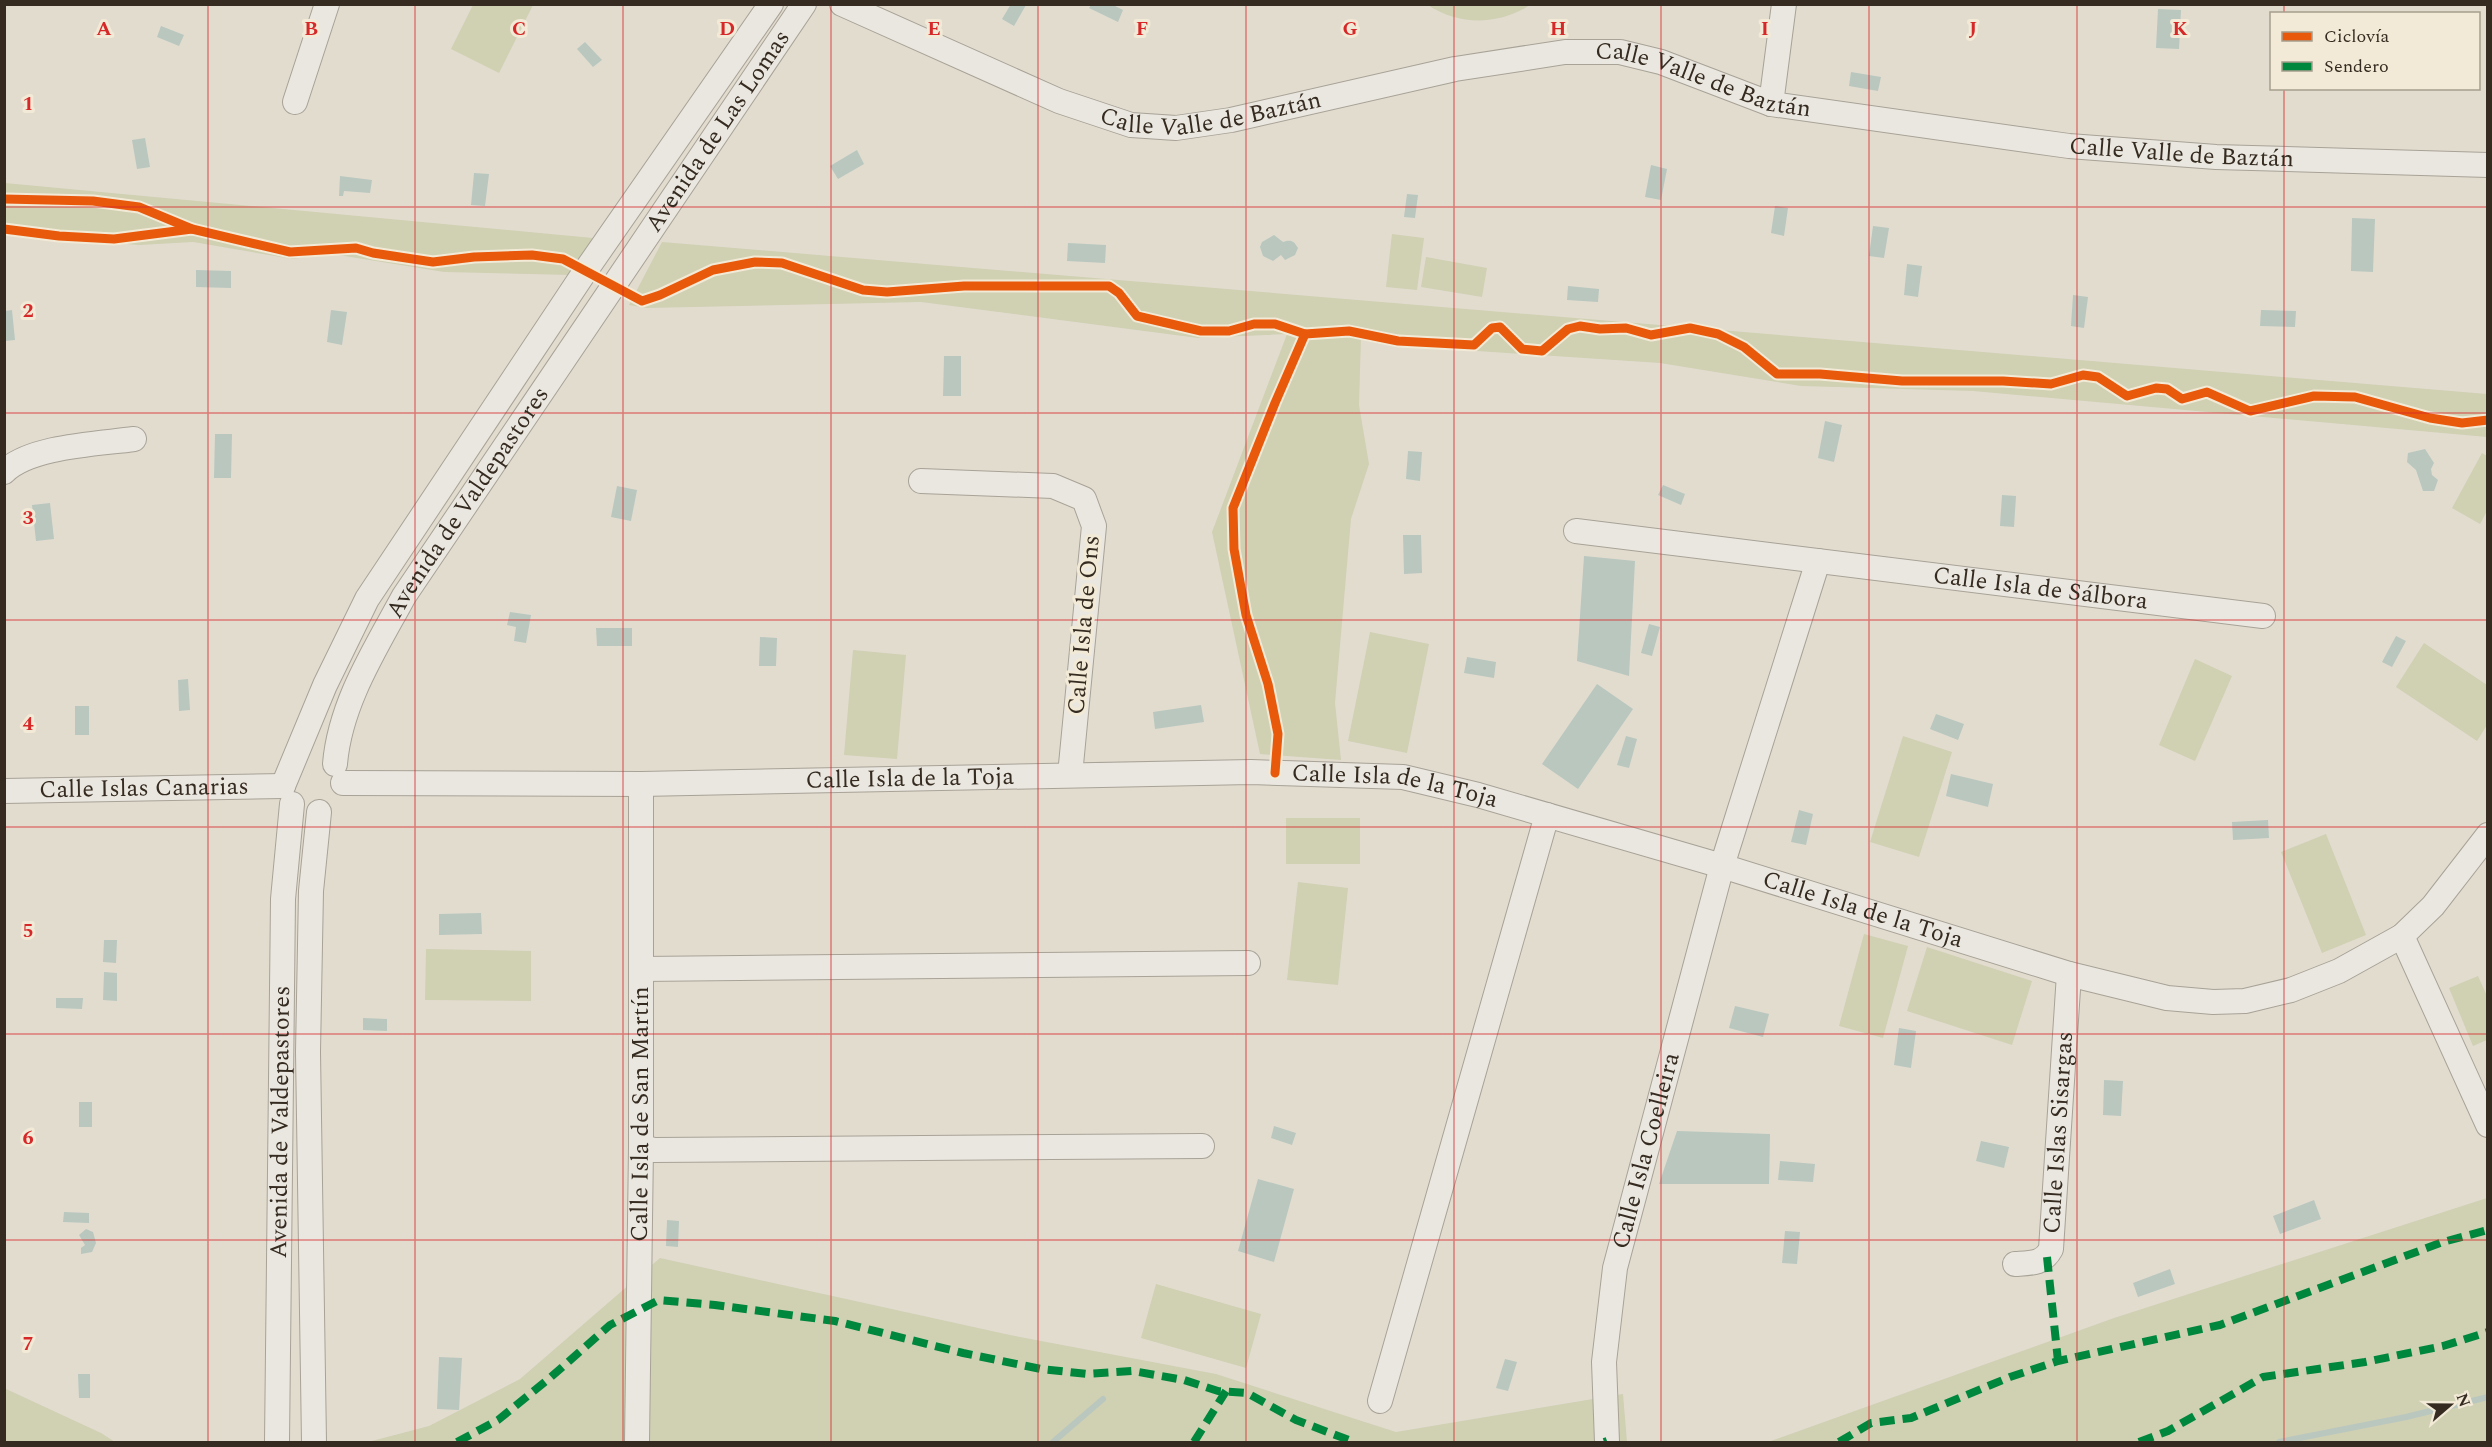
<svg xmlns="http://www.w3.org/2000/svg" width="2492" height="1447" viewBox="0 0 2492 1447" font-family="Spectral,serif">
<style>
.green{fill:#d0d0b3}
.water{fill:#b9c7bf}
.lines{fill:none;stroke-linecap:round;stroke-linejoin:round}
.stream{stroke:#b9c7bf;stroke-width:6}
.street-casing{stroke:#a8a297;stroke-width:26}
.street{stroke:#eae7e0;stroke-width:24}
.quiet{stroke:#00873e;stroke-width:8;stroke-dasharray:15 8;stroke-linecap:butt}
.cycleway-casing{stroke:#f2ead6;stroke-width:13}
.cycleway{stroke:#e8590c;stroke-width:9}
.grid{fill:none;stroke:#d62828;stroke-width:1.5;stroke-opacity:0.55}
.labels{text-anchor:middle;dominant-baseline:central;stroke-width:6;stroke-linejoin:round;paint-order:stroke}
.street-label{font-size:24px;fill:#352b20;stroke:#f2ead6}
.grid-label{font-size:20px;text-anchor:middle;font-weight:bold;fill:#d62828;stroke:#f2ead6;stroke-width:6;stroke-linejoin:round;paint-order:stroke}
</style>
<rect width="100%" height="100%" fill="#e2dccf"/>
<!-- green -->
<g class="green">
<path d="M473 5H533L499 73 451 49Z"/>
<path d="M1428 5H1530C1499 25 1459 26 1428 5Z"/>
<path d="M5 183 593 238 570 275 444 272 332 254 292 259 193 242 140 245 5 235Z"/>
<path d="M1392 234 1424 238 1417 290 1386 287Z"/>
<path d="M662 242 2487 394V437L1973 391 1801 386 1660 363 1401 346 1361 337 1359 405 1369 464 1351 519 1335 703 1341 760 1260 754 1212 532 1287 334 1198 338 921 302 647 308 629 305Z"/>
<path d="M1426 257 1487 268 1482 297 1421 287Z"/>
<path d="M2482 453 2487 456V511L2480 524 2452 508Z"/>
<path d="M1370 632 1429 644 1407 753 1348 741Z"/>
<path d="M2424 643 2487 685V725L2477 741 2396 687Z"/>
<path d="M853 650 906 655 897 759 844 755Z"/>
<path d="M2195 659 2232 676 2195 761 2159 745Z"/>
<path d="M1903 736 1952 752 1919 857 1870 842Z"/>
<rect x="1286" y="818" width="74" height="46"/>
<path d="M2326 834 2366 935 2322 953 2281 852Z"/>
<path d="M1298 882 1348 888 1338 985 1287 980Z"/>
<path d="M1864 934 1908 946 1883 1038 1839 1026Z"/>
<path d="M1927 947 2032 981 2012 1045 1907 1011Z"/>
<path d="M426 949 531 951V1001L425 1000Z"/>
<path d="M2478 976 2487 996V1040L2473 1046 2449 988Z"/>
<path d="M2487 1198V1442H1768L2114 1318Z"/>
<path d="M660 1258 1010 1335 1216 1374 1396 1432 1623 1394 1627 1442H368L429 1426 520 1379Z"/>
<path d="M1156 1284 1261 1314 1246 1368 1141 1338Z"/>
<path d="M4 1388 101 1433 115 1442H5Z"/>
</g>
<!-- water -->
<g class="water">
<path d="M1011 4 1026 5 1014 26 1002 19Z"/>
<path d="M1113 5 1123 10 1118 22 1089 8 1091 5Z"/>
<path d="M2158 9 2181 10 2179 49 2156 48Z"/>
<path d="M161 26 184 35 179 46 157 37Z"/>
<path d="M585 42 602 60 593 67 577 49Z"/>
<path d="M1851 72 1881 77 1878 91 1849 86Z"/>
<path d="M145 138 150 167 137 169 132 140Z"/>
<path d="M857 150 864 164 838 179 830 166Z"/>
<path d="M1651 165 1667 169 1661 200 1645 197Z"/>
<path d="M474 173 489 174 485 206 471 205Z"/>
<path d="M340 176 372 180 370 193 344 191 343 196H339Z"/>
<path d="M1407 194 1418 195 1415 218 1404 217Z"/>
<path d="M1775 206 1788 208 1784 236 1771 233Z"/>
<path d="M2352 218 2375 219 2373 272 2351 271Z"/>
<path d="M1873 226 1889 228 1884 258 1869 256Z"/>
<path d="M1274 235 1283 242C1291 239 1294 241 1298 248L1295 255 1285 260 1281 255 1273 261 1263 256 1260 247 1262 242Z"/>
<path d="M1068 243 1106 245 1105 263 1067 261Z"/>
<path d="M1907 264 1922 266 1918 297 1904 295Z"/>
<path d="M196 270 231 271V288L196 287Z"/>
<path d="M1568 286 1599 289 1598 302 1567 300Z"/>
<path d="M2073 295 2088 297 2084 328 2071 326Z"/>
<path d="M12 310 15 340 5 341V311Z"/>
<path d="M331 310 347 312 342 345 327 342Z"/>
<path d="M2261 310 2296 311 2295 327 2260 326Z"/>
<path d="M944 356H961V396H943Z"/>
<path d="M1825 421 1842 425 1834 462 1818 458Z"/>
<path d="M215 434H232L231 478H214Z"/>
<path d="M2425 449 2434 463 2431 469 2432 475 2438 480 2434 491H2423L2416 470 2407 462 2408 453Z"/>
<path d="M1408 451 1422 452 1420 481 1406 479Z"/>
<path d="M1663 485 1685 494 1681 505 1658 495Z"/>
<path d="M617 486 637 490 631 521 611 517Z"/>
<path d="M2002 495 2016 496 2014 527 2000 526Z"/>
<path d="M50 503 54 539 36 541 32 505Z"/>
<path d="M1421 535 1422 573 1404 574 1403 535Z"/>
<path d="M1584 556 1635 561 1629 676 1577 661Z"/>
<path d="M510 612 531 615 526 643 514 641 516 627 507 625Z"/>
<path d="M1649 624 1660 627 1652 656 1641 653Z"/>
<path d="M596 628H632V646H597Z"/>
<path d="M2396 636 2406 641 2392 667 2382 662Z"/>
<path d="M760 637 777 638 776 666H759Z"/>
<path d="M1467 657 1496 662 1494 678 1464 673Z"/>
<path d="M188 679 190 710 179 711 178 680Z"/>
<path d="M1597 684 1633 709 1578 789 1542 764Z"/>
<path d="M1201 705 1204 722 1155 729 1153 712Z"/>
<rect x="75" y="706" width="14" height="29"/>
<path d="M1936 714 1964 724 1958 740 1930 729Z"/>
<path d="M1626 736 1637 739 1629 768 1617 765Z"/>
<path d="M1951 774 1993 784 1988 807 1946 796Z"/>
<path d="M1799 810 1813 814 1806 845 1791 842Z"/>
<path d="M2268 820 2269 838 2233 840 2232 822Z"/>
<path d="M481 913 482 934 439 935V914Z"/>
<path d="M104 940H117L116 963 103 962Z"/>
<path d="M104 972 117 973V1001L103 1000Z"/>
<path d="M56 998H83L82 1009 56 1008Z"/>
<path d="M1735 1006 1769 1014 1763 1037 1729 1028Z"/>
<path d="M363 1018 387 1019V1031L363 1030Z"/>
<path d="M1899 1028 1916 1031 1911 1068 1894 1065Z"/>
<path d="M2104 1080 2123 1081 2121 1116 2103 1115Z"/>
<rect x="79" y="1102" width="13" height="25"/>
<path d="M1274 1126 1296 1133 1292 1145 1271 1138Z"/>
<path d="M1677 1131 1770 1134 1769 1184H1659Z"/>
<path d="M1981 1141 2009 1147 2004 1168 1976 1161Z"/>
<path d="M1780 1161 1815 1164 1813 1182 1778 1180Z"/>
<path d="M1258 1179 1294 1189 1274 1262 1238 1251Z"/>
<path d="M2314 1200 2321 1219 2280 1234 2273 1216Z"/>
<path d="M64 1212 89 1213V1223L63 1222Z"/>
<path d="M667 1220 679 1221 678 1247 666 1246Z"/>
<path d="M86 1229 93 1232 96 1243 92 1252 81 1254V1248L85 1245 79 1235Z"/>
<path d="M1785 1231 1800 1232 1797 1264 1782 1263Z"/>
<path d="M2170 1269 2175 1284 2138 1297 2133 1283Z"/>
<path d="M439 1357 462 1358 459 1410 437 1409Z"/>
<path d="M1505 1359 1517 1362 1508 1391 1496 1388Z"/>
<path d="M78 1374H90V1398H79Z"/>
</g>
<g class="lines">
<!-- stream -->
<g class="stream">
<path d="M1053 1442 1103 1399"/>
<path d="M2279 1442 2406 1417 2488 1397"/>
</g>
<!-- street casing -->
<g class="street-casing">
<g id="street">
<path id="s1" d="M842 4 1059 101 1131 125 1176 128 1231 120 1455 69 1565 52H1620L1661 62 1771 104 2069 146 2216 157 2488 165"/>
<path d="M295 102 327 4"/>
<path d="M1771 104 1784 4"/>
<path d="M4 472C30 446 98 444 134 439"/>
<path d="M921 481 1053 486 1084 499 1094 526 1070 775"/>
<path id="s2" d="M1576 531 2263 616"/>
<path id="s3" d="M335 764C340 703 376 648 404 596L804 4"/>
<path id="s4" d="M343 783 641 784 1251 772 1403 777 1478 795 1722 866 2069 974 2167 998 2213 1002 2245 1001 2291 990 2339 971 2402 936 2433 906 2488 835"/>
<path d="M283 786 325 685 367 599 586 270 771 4"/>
<path id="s5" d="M4 791 283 786"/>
<path d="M2402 936 2488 1125"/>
<path d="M641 969 1248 963"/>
<path d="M641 1147 654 1150 1202 1146"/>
<path id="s6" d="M2015 1264C2031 1263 2043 1264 2051 1249L2069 974"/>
<path d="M1380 1401 1547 815"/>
<path id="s7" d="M277 1442 283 899 292 804"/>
<path d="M314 1442 308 1052 311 891 319 812"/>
<path id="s8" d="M637 1442 641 1147V784"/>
<path id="s9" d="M1607 1442 1604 1362 1615 1268 1722 866 1818 561"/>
</g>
</g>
<!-- street -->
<use href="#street" class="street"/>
<!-- quiet -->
<g class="quiet">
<path d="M2047 1257 2058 1361"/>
<path d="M457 1442 498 1420 551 1377 610 1325 659 1300 715 1305 835 1321 963 1353 1041 1369 1087 1374 1133 1371 1184 1380 1218 1391 1247 1393 1296 1420 1354 1442"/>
<path d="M1194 1442 1226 1391"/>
<path d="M1604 1442 1607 1441"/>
<path d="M1839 1442 1871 1423 1911 1418 2010 1377 2058 1361 2220 1325 2443 1242 2488 1230"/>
<path d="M2139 1442 2168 1431 2263 1377 2365 1362 2443 1346 2488 1332"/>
</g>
<!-- cycleway casing -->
<g class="cycleway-casing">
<g id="cycleway">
<path d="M4 199 93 201 139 207 192 229 290 252 356 248 373 253 433 262 474 257 532 255 563 259 642 301 660 295 713 270 755 262 782 263 863 290 887 292 964 286H1109L1119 293 1137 316 1201 331H1229L1254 324H1275L1305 334 1349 331 1398 341 1474 345 1492 328 1500 327 1522 349 1542 351 1568 329 1580 326 1600 329 1626 328 1651 335 1690 328 1718 334 1744 347 1777 374H1820L1902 381H2003L2051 384 2083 375 2098 377 2127 396 2156 388 2167 389 2182 399 2207 392 2250 411 2314 396 2355 397 2430 418 2462 423 2488 420"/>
<path d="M4 229 59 236 114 239 192 229"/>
<path d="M1275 773 1278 734 1268 684 1246 615 1234 549 1233 508 1275 403 1305 334"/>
</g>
</g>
<!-- cycleway -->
<use href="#cycleway" class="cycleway"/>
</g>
<!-- grid -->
<path class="grid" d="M208 4V1442M415 4V1442M623 4V1442M831 4V1442M1038 4V1442M1246 4V1442M1454 4V1442M1661 4V1442M1869 4V1442M2077 4V1442M2284 4V14M2284 88V1442M4 207H2488M4 413H2488M4 620H2488M4 827H2488M4 1034H2488M4 1240H2488"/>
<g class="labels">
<!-- street labels -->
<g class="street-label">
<text stroke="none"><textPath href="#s1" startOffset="898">Calle Valle de Baztán</textPath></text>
<text stroke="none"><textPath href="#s1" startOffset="394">Calle Valle de Baztán</textPath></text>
<text stroke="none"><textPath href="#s3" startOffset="744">Avenida de Las Lomas</textPath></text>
<text stroke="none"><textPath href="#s1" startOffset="1384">Calle Valle de Baztán</textPath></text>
<text stroke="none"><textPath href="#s3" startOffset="296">Avenida de Valdepastores</textPath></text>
<text stroke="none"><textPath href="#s2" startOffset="468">Calle Isla de Sálbora</textPath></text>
<text transform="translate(1084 625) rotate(-85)">Calle Isla de Ons</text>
<text stroke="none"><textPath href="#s4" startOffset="567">Calle Isla de la Toja</textPath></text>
<text stroke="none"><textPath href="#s4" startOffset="1053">Calle Isla de la Toja</textPath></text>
<text stroke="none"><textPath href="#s5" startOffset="140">Calle Islas Canarias</textPath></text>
<text stroke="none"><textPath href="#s4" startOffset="1539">Calle Isla de la Toja</textPath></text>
<text stroke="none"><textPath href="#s8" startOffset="328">Calle Isla de San Martín</textPath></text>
<text stroke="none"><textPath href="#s7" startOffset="320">Avenida de Valdepastores</textPath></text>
<text stroke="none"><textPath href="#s6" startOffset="158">Calle Islas Sisargas</textPath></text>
<text stroke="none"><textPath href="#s9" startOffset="296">Calle Isla Coelleira</textPath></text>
</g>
</g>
<g class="grid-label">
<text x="104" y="35">A</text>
<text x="311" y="35">B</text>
<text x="519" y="35">C</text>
<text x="727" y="35">D</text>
<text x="934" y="35">E</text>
<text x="1142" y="35">F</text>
<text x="1350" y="35">G</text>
<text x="1558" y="35">H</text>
<text x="1765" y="35">I</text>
<text x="1973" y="35">J</text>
<text x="2180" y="35">K</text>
<text x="28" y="110">1</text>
<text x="28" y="317">2</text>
<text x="28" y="524">3</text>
<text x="28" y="730">4</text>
<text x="28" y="937">5</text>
<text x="28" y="1144">6</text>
<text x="28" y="1350">7</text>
</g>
<!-- border -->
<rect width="2492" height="1447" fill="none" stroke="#352b20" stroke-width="12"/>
<!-- legend -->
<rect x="2270" y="12" width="210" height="78" fill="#f2ead6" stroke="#a69e8d" stroke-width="1.5"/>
<rect x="2282" y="32" width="30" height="9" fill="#e8590c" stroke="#a69e8d" stroke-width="1.5"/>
<text x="2324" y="42" font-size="18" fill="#352b20">Ciclovía</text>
<rect x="2282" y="62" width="30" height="9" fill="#00873e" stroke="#a69e8d" stroke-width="1.5"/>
<text x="2324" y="72" font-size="18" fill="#352b20">Sendero</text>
<!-- north arrow -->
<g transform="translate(2450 1405) rotate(70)" stroke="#f2ead6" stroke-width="4.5" paint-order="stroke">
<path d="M0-4.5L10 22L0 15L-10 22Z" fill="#352b20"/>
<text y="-9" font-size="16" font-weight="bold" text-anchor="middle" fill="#352b20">N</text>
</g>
</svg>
